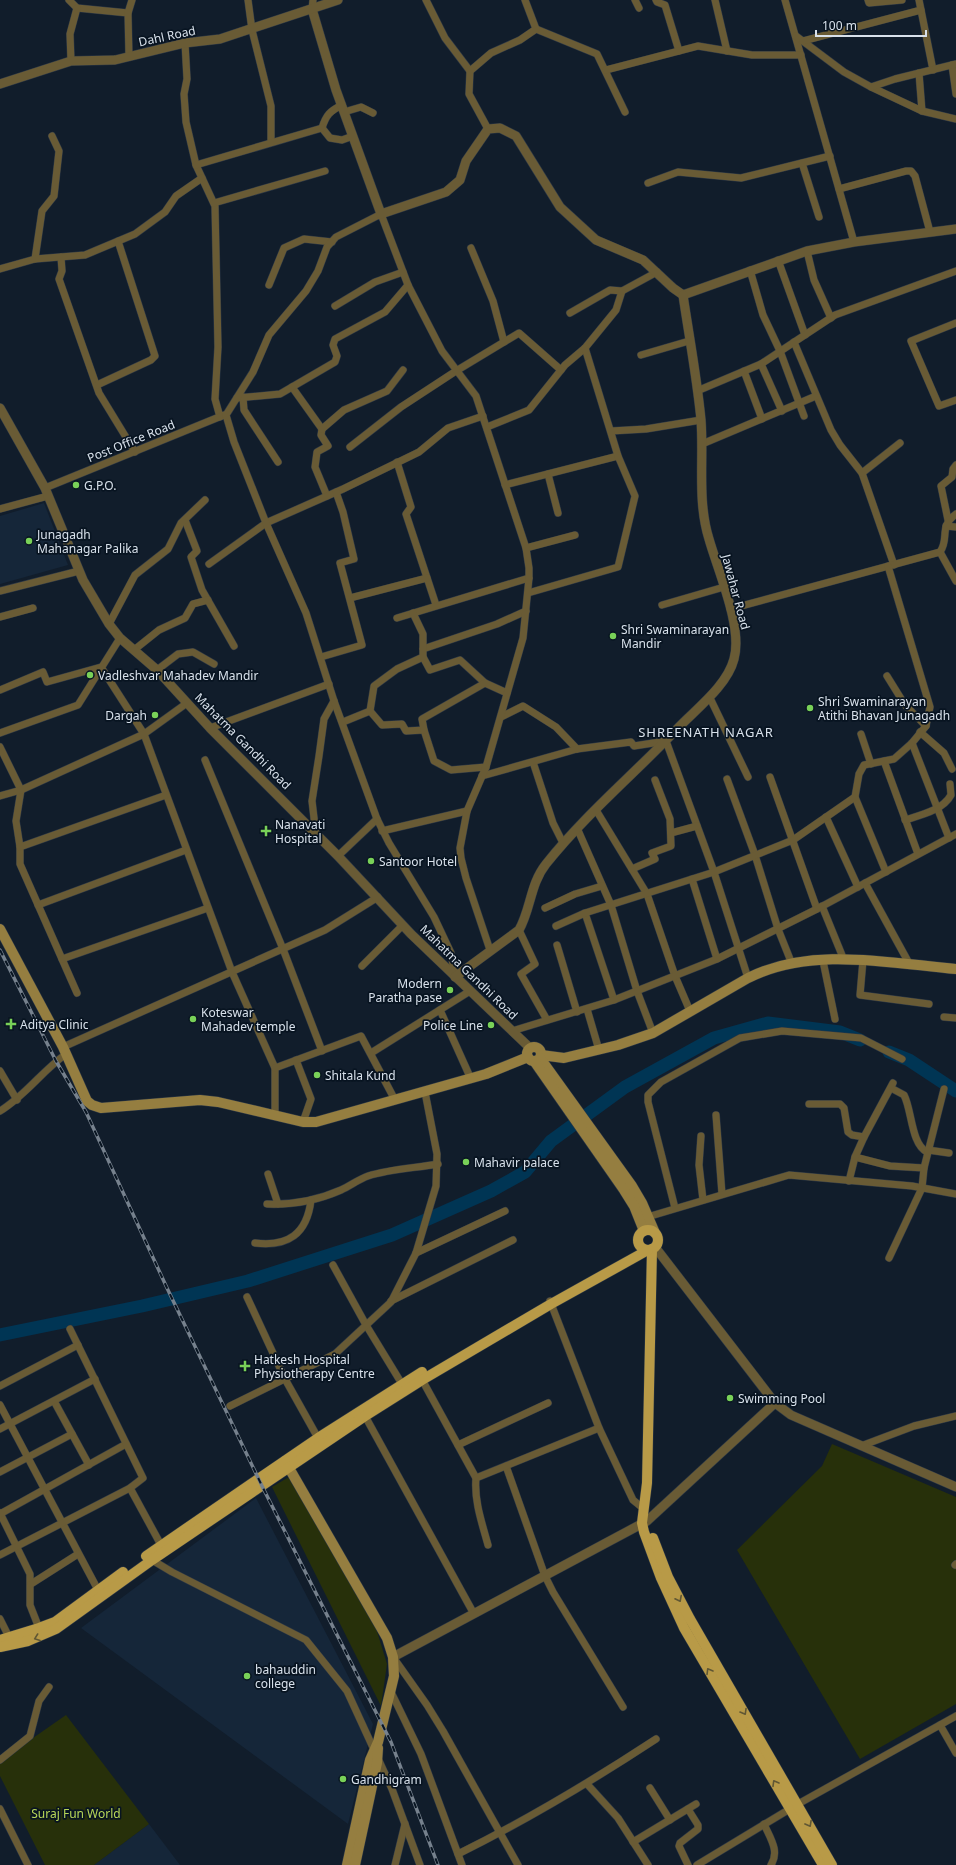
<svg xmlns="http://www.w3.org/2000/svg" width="956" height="1865" viewBox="0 0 956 1865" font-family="'Noto Sans',sans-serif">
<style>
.built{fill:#152639}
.green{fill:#27300a}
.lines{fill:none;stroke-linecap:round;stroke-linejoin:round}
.river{stroke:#003554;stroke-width:13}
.minor-casing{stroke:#2d3846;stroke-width:8}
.tertiary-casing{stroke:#2d3846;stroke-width:10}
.secondary-casing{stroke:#2d3846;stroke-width:11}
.primary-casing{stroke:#2d3846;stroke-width:11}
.minor{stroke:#695b35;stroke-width:7}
.tertiary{stroke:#695b35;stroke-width:9}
.secondary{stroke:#957e40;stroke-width:10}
.primary{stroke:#b89a47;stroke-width:10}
.rail-casing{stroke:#76818d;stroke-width:3.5}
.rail{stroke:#081421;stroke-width:2;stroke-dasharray:6;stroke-linecap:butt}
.oneway{stroke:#605734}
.poi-dot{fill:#79d158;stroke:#081421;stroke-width:1.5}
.labels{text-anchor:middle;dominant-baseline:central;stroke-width:3.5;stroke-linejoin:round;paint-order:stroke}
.street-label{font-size:12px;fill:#d8e1eb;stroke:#081421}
.poi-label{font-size:12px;fill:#d8e1eb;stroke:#081421;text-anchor:start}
.park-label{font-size:12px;fill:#b8d758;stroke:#081421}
.neighbourhood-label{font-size:13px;letter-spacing:1px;fill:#d8e1eb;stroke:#081421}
</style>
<rect width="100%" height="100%" fill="#111d2b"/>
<!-- built -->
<g class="built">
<path d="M44 503 68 565 0 584V516Z"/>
<path d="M256 1498 373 1724 348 1824 81 1628Z"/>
<path d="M149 1824 180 1865H94Z"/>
</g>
<!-- green -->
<g class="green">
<path d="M832 1444 956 1497V1704L860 1759 737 1550 822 1466Z"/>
<path d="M289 1477 376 1628 387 1664 381 1706 272 1487Z"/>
<path d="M66 1715 149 1824 94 1865H45L0 1776V1761Z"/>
</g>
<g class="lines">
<!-- river -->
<g class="river">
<path d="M889 1052 909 1060 956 1091"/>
<path d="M0 1335 142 1306 248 1281 392 1235 491 1191 525 1172 551 1141 625 1087 714 1038 768 1023 840 1032 860 1040"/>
</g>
<!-- minor casing -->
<g class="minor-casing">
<g id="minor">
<path d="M69 0 77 8 128 13"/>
<path d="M248 0 252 30 271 106V142"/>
<path d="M426 0 445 38 470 71"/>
<path d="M635 0 639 8"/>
<path d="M656 0 657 2 665 5 679 51"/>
<path d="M715 0 727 51"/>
<path d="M785 0 854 242"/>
<path d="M868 0 869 3 902 0"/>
<path d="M919 0 933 70"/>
<path d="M312 9 313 0"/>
<path d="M536 29 597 54 625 112"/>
<path d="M796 36 844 72 871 87 922 111 956 119"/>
<path d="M803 41 921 10"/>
<path d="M185 43 187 79 184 94 186 122 196 165 215 206 218 347 215 399 220 417"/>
<path d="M129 57 128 13 132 0"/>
<path d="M71 61 70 34 77 8"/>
<path d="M952 65 956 94"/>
<path d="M606 70 698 46 752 55H801"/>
<path d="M919 73 922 111"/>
<path d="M871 87 895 79 956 64"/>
<path d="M344 112 361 107 373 113"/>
<path d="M322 128 330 138 342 140 353 136"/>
<path d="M322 128C326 115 330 111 342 105"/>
<path d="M488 129 469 94 470 71 491 53 520 40 536 29 525 0"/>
<path d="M802 163 819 217"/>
<path d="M196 165 322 128"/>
<path d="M648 183 678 172 741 178 830 156"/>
<path d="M839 189 906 171H911L915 176 930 232"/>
<path d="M214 203 325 171"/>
<path d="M471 248 493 301 504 342"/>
<path d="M807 251 814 280 831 318"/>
<path d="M61 257 62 271 59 279 99 393 135 452"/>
<path d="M35 259 42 211 54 196 59 151 52 136"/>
<path d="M778 260 805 335"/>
<path d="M0 269 35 259 85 255 135 234 165 212 176 196 202 178"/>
<path d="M750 270 763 315 780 351 804 416"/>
<path d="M269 285 284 248 304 239 332 242"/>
<path d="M335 306 375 282 403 272"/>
<path d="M570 313 610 290 622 291"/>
<path d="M956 323 911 341 939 406 956 400"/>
<path d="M794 342 831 430 840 445 862 473 894 565"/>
<path d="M641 355 689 341"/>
<path d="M761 364 782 411"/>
<path d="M744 371 762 419"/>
<path d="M97 385 151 360 155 356 118 241"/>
<path d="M292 387 322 429 321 435 328 446 317 452 315 467 327 496"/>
<path d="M697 391 761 364 835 315 956 271"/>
<path d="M243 397 244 410 278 462"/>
<path d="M237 398 280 394 335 362 337 356 333 345 335 339 385 312 408 285"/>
<path d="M487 427 529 410 565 365 585 348 616 310 622 291 657 272"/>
<path d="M322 429 344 410 387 391 403 370"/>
<path d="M611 431 646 429 701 420"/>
<path d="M702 444 816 396"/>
<path d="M350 447 401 407 456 371 519 333 561 370"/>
<path d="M397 462 411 507 406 514 436 605"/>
<path d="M862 473 900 443"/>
<path d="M548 474 558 513"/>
<path d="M505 485 618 456"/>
<path d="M45 488 224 415"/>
<path d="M0 509 48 496"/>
<path d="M185 520 197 551 191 557 202 590 234 646"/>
<path d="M948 520 941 486 952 477 953 469 956 465"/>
<path d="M946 526 956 527"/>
<path d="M526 548 575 535"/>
<path d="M940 552 956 581"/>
<path d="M209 564 266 523 343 489 419 452 448 428 483 416"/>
<path d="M0 591 79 571"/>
<path d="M528 593 618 567 635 496 618 456 585 348"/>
<path d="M350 598 427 578"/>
<path d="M662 605 724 587"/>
<path d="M730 609 940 552C950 538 938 527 956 514"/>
<path d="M0 617 33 608"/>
<path d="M397 618 529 578"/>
<path d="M109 624 135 575 168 549 181 523 205 500"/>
<path d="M423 649 497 624 526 611"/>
<path d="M134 650 159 630 185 618 193 604 208 600"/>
<path d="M321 657 362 645 340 563 354 559 343 512 336 492"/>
<path d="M423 657 430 670 460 660 485 683"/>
<path d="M157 670 178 654 193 652 214 664"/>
<path d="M887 676 905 705 926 726"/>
<path d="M0 690 43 672 47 682 101 667 144 734 232 972 275 1068V1115"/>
<path d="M710 698 748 777"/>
<path d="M370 711 374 686 397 669 423 657V634L413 613"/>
<path d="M501 717 523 706 556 727 577 749"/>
<path d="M343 722 370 711 382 725 402 724 406 731 424 730 434 761 451 770 486 767"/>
<path d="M210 728 329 684"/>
<path d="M424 730 422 719 485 683 507 693"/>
<path d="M920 732 944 753 952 769"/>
<path d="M0 733 78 705 120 638"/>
<path d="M861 734 871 764"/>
<path d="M912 743 949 838"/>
<path d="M0 747 21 790 16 821 20 847V864L77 993"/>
<path d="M205 760 283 949 322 1051"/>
<path d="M884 761 918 854"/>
<path d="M533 762 553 823 563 843"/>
<path d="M482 776 577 749 631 742 634 746 666 741 714 872 748 978"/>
<path d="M770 777 817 909"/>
<path d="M727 779 755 855 778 929 792 964"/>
<path d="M0 796 21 790 144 734 187 703"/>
<path d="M855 797 886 872"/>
<path d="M596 810 647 894 675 976 690 1011"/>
<path d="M826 817 858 887"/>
<path d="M905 820C921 815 943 810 951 795L950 784"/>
<path d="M577 828 611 905 637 991 653 1033"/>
<path d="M382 831 467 811"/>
<path d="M671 833 697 826"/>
<path d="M316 835 312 801 319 756 324 719 334 701"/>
<path d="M20 847 166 795"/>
<path d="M338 856 377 819"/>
<path d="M632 869 655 859 652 853 671 846 670 819 655 780"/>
<path d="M692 879 717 959"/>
<path d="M865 883 910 965"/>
<path d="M38 905 186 850"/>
<path d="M822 906 844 960"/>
<path d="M545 908 575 894 602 886"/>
<path d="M585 913 614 1000"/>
<path d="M556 926 585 913 714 872 793 840 855 797 859 774 864 765 894 759 912 743 926 726 930 707 888 566"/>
<path d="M519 930 535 964 521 974 547 1020"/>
<path d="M557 945 577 1012"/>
<path d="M62 959 208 908"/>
<path d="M863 960 860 995 929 1004"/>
<path d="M823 961 835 1019"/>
<path d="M362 966 403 925"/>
<path d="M455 977 451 953 434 917 389 843 377 819 334 701 306 613 266 523 234 442 226 415 253 372 269 335 306 291 318 271 327 247 336 237 381 214 408 285 442 351 476 396 526 548 529 568V578L523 638 486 767 467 811 460 848 461 858 466 878 490 950"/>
<path d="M587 1009 599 1050"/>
<path d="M440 1010 471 1079"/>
<path d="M944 1017 956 1018"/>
<path d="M512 1031 614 1000 717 959 817 909 956 834"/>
<path d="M63 1047 325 930 378 897"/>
<path d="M371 1053 470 991"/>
<path d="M296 1060 311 1099 303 1122"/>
<path d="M275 1068 361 1036 395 1100"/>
<path d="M0 1071 17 1100"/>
<path d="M891 1088 904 1095C912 1110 911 1144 927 1152"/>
<path d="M809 1104H840L844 1108 848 1132 852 1135 864 1137"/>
<path d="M0 1111C25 1096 42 1071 66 1054"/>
<path d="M716 1115 722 1194"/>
<path d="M701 1136 699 1165 703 1200"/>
<path d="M928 1150 949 1153"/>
<path d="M855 1157 890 1166 924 1168"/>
<path d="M268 1174 278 1204"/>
<path d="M849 1181 855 1157 864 1137 893 1083"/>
<path d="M267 1204C293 1205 316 1201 341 1190 350 1186 359 1179 368 1176 390 1169 415 1168 438 1164"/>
<path d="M675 1208 648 1102V1095L661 1082 740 1038 782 1031 861 1038 902 1059"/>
<path d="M644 1218 789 1175 912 1186 956 1194"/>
<path d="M255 1243C288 1247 307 1234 311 1200"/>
<path d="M416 1253 505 1211"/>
<path d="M889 1258 922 1188 924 1168 944 1089"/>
<path d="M333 1265 366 1325 402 1384"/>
<path d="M247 1297 285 1379 318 1438"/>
<path d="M391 1301 513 1240"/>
<path d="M550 1301 599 1428 633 1500 644 1509"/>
<path d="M420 1376 476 1478C474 1501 482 1523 488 1545"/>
<path d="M0 1386 78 1345"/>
<path d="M54 1401 89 1465"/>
<path d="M0 1405 98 1590"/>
<path d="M230 1406 335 1354 391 1302 416 1253 436 1186 437 1154 425 1092"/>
<path d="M365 1416 474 1614"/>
<path d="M0 1429 95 1379"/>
<path d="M458 1445 548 1403"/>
<path d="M861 1446 914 1426 956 1416"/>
<path d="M506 1466 545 1576 553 1592 623 1707"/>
<path d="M0 1472 72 1434"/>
<path d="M476 1478 599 1428"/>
<path d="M130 1488 161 1545"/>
<path d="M0 1513 30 1574V1605L39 1628"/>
<path d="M0 1514 126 1444"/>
<path d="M0 1555 130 1488 143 1478 70 1329"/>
<path d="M152 1560 172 1572 306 1640 347 1691 392 1789 420 1865"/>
<path d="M955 1565 956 1564"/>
<path d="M31 1584 78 1554"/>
<path d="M0 1619 9 1637 12 1639"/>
<path d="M393 1657 427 1705 443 1731 518 1865"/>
<path d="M391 1692 421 1754 462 1865"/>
<path d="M940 1725 956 1753"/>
<path d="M0 1760 30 1736 39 1701 49 1687"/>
<path d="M587 1784 618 1818 648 1865"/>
<path d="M650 1788 670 1820"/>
<path d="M0 1809 28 1865"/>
<path d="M688 1809 698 1825V1829L680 1843 679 1846 688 1865"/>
<path d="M764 1824C770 1838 780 1851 771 1865"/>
<path d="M633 1842 696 1804"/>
<path d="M458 1854C527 1820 592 1781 656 1739"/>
<path d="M395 1865 405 1824"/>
<path d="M697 1865 798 1804 956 1716"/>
</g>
</g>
<!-- tertiary casing -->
<g class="tertiary-casing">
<g id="tertiary">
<path d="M312 9 336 90 381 214 446 192 460 180 466 161 488 129 500 128 516 136 560 207 596 240 643 260 673 288 683 295 807 251 854 242 956 229"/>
<path d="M0 84 71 61 115 60 185 43 220 39 338 0"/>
<path d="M0 408 45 488 83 580 109 624 120 638 157 670 210 728 338 856 411 934 530 1048"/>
<path d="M455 977 519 930C531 909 530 884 546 864 585 815 634 774 677 729 696 709 727 686 734 659 743 627 718 571 709 539 697 501 704 459 701 420 697 378 689 336 683 295"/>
<path d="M655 1247 775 1403 791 1415 956 1487"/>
<path d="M393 1657 647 1521 775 1403"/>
</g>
</g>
<!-- secondary casing -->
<g class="secondary-casing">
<g id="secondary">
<path d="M0 929 63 1047 87 1101 92 1105 101 1108 200 1100 218 1102 303 1122H316L486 1074 528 1057"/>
<circle cx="534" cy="1054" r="7"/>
<path d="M541 1055 564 1058 618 1045 653 1033 748 978C811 946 889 963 956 969"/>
<path d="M540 1058 632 1186 642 1203 655 1233"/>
<path d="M534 1061 624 1190 634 1206 644 1231"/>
<path d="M285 1461 387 1638 393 1657 394 1676 378 1742 370 1760 347 1865"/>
<path d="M355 1865 377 1763 378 1748"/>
</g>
</g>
<!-- primary casing -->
<g class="primary-casing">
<g id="primary">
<circle cx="648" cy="1240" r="10"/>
<path d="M652 1249 647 1483 642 1523 644 1532 661 1578 684 1628 823 1865"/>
<path d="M653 1538 668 1577 690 1619 832 1865"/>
<path d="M146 1556 318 1438 422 1372"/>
<path d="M0 1640 39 1628 55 1622 123 1572"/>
<path d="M0 1647 28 1641 56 1629 152 1560 365 1416 422 1380 551 1304 648 1250"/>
</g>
</g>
<!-- minor -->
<use href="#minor" class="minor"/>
<!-- tertiary -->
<use href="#tertiary" class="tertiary"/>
<!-- secondary -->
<use href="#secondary" class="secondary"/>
<!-- primary -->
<use href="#primary" class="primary"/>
<!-- rail casing -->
<g class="rail-casing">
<path id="rail" d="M0 950 56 1061 86 1112 167 1288 262 1486 391 1742 438 1865"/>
</g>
<!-- rail -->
<use href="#rail" class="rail"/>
</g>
<!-- one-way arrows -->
<defs><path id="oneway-chevron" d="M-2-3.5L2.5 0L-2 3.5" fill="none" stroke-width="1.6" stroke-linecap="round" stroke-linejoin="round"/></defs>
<g class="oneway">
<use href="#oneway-chevron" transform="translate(679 1599) rotate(63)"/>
<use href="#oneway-chevron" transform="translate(37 1638) rotate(160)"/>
<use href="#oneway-chevron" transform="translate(709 1671) rotate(-121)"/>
<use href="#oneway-chevron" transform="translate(744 1712) rotate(60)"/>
<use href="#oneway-chevron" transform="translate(775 1783) rotate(-120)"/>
<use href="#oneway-chevron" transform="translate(809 1824) rotate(61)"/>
</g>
<!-- markers -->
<g class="poi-dot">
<circle cx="76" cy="485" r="4"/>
<circle cx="29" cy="541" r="4"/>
<circle cx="613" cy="636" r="4"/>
<circle cx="90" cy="675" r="4"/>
<circle cx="810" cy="708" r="4"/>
<circle cx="155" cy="715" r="4"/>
<path d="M264 825h4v4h4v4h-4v4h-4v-4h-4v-4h4z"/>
<circle cx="371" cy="861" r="4"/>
<circle cx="450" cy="990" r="4"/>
<circle cx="193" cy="1019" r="4"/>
<path d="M9 1018h4v4h4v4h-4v4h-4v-4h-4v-4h4z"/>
<circle cx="491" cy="1025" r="4"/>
<circle cx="317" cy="1075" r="4"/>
<circle cx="466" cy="1162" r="4"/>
<path d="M243 1360h4v4h4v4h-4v4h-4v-4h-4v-4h4z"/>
<circle cx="730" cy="1398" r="4"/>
<circle cx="247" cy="1676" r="4"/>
<circle cx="343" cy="1779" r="4"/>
</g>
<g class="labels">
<!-- street labels -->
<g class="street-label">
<text transform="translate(167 36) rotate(-12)">Dahl Road</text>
<text transform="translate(131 441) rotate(-22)">Post Office Road</text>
<text transform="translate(736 592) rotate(75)">Jawahar Road</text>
<text transform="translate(243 741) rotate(45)">Mahatma Gandhi Road</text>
<text transform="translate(469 972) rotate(44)">Mahatma Gandhi Road</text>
</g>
<!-- poi labels -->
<g class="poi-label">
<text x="84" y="485">G.P.O.</text>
<text x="37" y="534">Junagadh<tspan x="37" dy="14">Mahanagar Palika</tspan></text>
<text x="621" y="629">Shri Swaminarayan<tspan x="621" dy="14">Mandir</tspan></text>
<text x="98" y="675">Vadleshvar Mahadev Mandir</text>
<text x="818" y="701">Shri Swaminarayan<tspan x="818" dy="14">Atithi Bhavan Junagadh</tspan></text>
<text x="147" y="715" text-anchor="end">Dargah</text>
<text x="275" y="824">Nanavati<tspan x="275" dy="14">Hospital</tspan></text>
<text x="379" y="861">Santoor Hotel</text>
<text x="442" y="983" text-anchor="end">Modern<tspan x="442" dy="14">Paratha pase</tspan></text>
<text x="201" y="1012">Koteswar<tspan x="201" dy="14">Mahadev temple</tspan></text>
<text x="20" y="1024">Aditya Clinic</text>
<text x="483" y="1025" text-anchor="end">Police Line</text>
<text x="325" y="1075">Shitala Kund</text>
<text x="474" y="1162">Mahavir palace</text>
<text x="254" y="1359">Hatkesh Hospital<tspan x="254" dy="14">Physiotherapy Centre</tspan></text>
<text x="738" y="1398">Swimming Pool</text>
<text x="255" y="1669">bahauddin<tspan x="255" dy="14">college</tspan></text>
<text x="351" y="1779">Gandhigram</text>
</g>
<!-- park labels -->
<g class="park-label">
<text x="76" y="1813">Suraj Fun World</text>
</g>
<!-- neighbourhood labels -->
<g class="neighbourhood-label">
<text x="706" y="732">SHREENATH NAGAR</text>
</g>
</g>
<!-- scale -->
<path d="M816 30v6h110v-6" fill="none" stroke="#d8e1eb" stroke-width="2"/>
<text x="822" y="30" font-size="12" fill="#d8e1eb" stroke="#081421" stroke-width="3" paint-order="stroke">100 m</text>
</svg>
